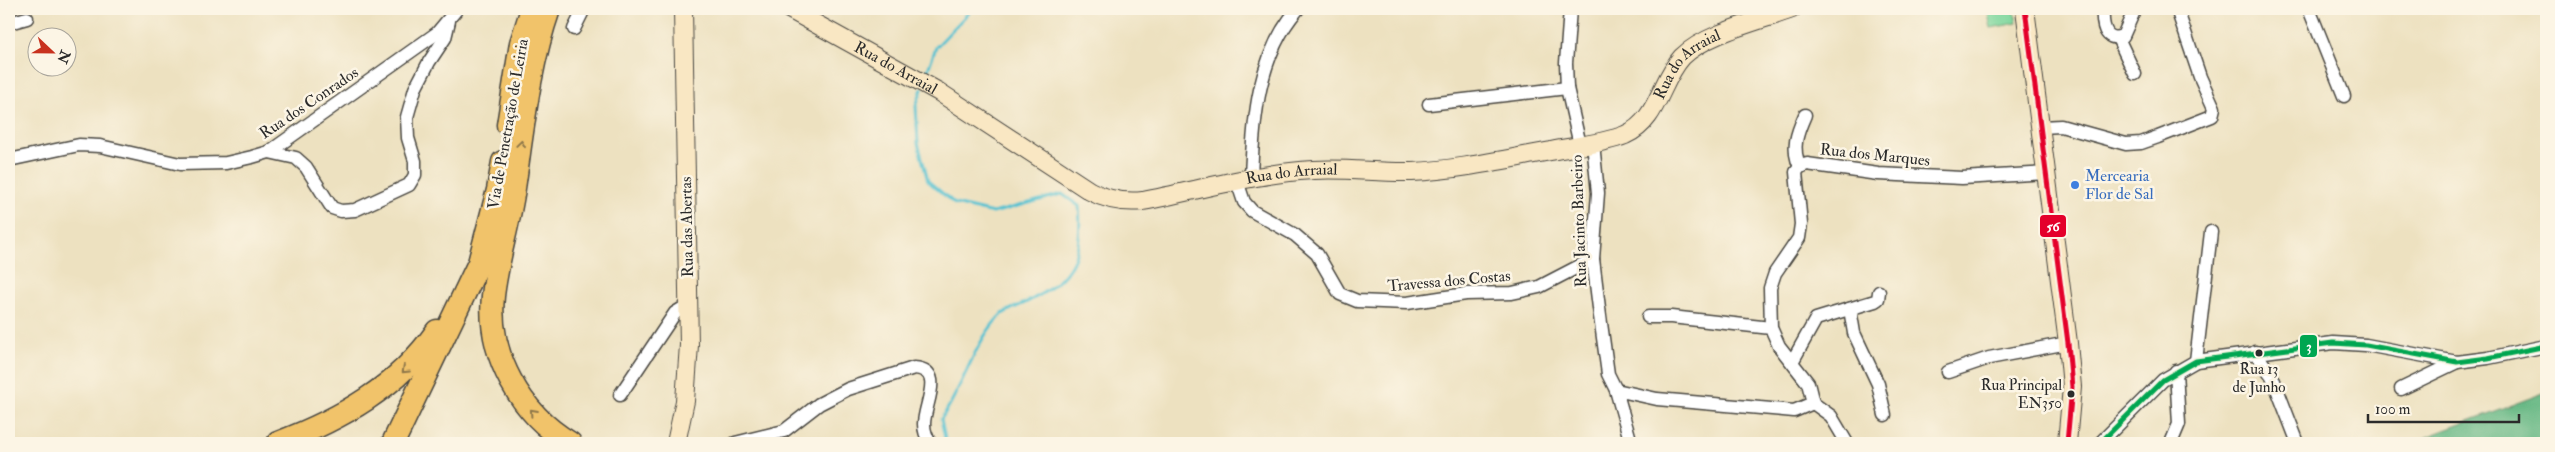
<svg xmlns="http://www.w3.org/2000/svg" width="2555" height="452" viewBox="0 0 2555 452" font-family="'IM FELL Double Pica',serif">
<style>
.green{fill:#7ed79d;stroke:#548164}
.forest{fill:#66b884;stroke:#487258}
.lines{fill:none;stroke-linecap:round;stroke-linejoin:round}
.stream{stroke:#57c2d1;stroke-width:3}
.street-casing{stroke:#484641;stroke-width:15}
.secondary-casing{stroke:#484641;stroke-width:20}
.highway-casing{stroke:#484641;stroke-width:25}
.street{stroke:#fff;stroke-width:12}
.secondary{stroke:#f9e7c3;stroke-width:18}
.highway{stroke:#f1c36a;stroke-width:22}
.bus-1-casing{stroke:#fcf5e5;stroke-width:9}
.bus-2-casing{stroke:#fcf5e5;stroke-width:9}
.bus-1{stroke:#e4002b;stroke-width:5}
.bus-2{stroke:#00a651;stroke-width:5}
.oneway{stroke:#8e774a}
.shop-dot{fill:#3f7fe0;stroke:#fcf5e5;stroke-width:2}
.bus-dot{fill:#2b2b2b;stroke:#fcf5e5;stroke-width:2}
.labels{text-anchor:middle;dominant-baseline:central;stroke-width:5;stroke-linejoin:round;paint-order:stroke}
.bus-label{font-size:15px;fill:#2b2b2b;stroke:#fcf5e5}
.street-label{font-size:16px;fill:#2b2b2b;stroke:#fcf5e5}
.shop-label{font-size:16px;fill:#366cbe;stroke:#fcf5e5;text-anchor:start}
.line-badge{stroke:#fcf5e5;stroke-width:2}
.badge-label{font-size:14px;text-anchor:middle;font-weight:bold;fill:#fff}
</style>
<rect width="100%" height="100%" fill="#fcf5e5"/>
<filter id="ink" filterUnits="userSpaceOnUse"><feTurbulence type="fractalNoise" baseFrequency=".02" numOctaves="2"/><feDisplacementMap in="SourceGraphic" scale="10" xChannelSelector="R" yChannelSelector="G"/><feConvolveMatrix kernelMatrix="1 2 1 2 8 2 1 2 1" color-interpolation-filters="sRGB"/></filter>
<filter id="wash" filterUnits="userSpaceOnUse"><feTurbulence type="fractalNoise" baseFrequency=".0096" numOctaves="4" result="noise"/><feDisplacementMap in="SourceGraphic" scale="20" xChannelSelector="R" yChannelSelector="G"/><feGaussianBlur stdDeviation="1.12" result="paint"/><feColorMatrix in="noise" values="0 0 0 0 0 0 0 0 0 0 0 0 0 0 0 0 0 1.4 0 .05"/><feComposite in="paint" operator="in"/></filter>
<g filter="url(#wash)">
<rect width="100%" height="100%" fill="#ede1c0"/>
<!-- green -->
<path class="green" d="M1987 9H2014L2017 23 1991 28Z"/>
<!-- forest -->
<path class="forest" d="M2546 392V443H2424L2423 438Z"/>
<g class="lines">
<!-- stream -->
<g class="stream">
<path d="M925 78 936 47 972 9"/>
<path d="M922 89 916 106 918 143 928 181 955 204 993 213 1062 194 1079 206C1083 255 1074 278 1029 301 1020 306 1006 310 999 317 972 346 963 388 941 419L946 443"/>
</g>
</g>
</g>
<g filter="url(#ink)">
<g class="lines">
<!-- street casing -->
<g class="street-casing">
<g id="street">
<path d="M1570 9 1566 63 1567 88 1580 145"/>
<path d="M2103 9C2102 23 2104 43 2123 36L2135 9"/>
<path d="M2309 9 2344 96"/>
<path d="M9 23 27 18"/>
<path d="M574 29 584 9"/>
<path d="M2118 38 2135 74"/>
<path d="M1429 104 1567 88"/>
<path d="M2041 127 2061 126 2126 144 2141 143 2158 137 2212 116 2214 108 2200 77 2177 9"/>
<path d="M1593 143 1598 193 1593 259 1600 316 1608 374 1616 390 1631 443"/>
<path d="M269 152 296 158 306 167 332 208 341 211 355 210 409 185 415 175V161L408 138 407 117 415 89 429 62 445 38 449 21"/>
<path d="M9 160 79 145 100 146 180 164 226 163 252 157 269 152 437 33 457 9"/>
<path d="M1800 167C1791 148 1797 133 1805 115"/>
<path d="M1251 178C1253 120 1258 54 1298 9"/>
<path d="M1237 181 1244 202 1252 211 1295 235 1317 254 1340 294 1357 301 1407 303 1466 294 1512 293 1539 287 1593 259"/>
<path d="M1850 309 1854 333 1878 384 1885 415"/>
<path d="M1648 317H1671L1771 328"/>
<path d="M2255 352 2272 376 2298 443"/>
<path d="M2196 361 2211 232"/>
<path d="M1792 362 1816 319 1875 301 1878 299 1879 292"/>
<path d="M1948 372 1989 358 2068 343"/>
<path d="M2401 389 2457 362"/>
<path d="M1616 390 1657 399 1794 411 1813 403 1808 383 1779 346 1771 328 1770 288 1775 273 1799 238 1801 224 1796 172 1800 167 1807 164 1878 174 1962 178 2047 173"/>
<path d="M620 395 675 313 688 305"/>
<path d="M1813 403 1831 416 1847 443"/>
<path d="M735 443 784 431 819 404 848 389 914 368C946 370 924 404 924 424 924 431 927 438 930 443"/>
<path d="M2100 443 2163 380 2196 361 2333 343 2366 345 2457 362 2488 358 2546 346"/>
<path d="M2171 443 2179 424 2176 371"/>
</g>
</g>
<!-- secondary casing -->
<g class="secondary-casing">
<g id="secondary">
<path id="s1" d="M789 9 939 92 1090 191C1107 200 1124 203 1143 201 1200 190 1256 173 1314 170 1347 168 1380 173 1412 172 1458 170 1506 159 1551 151 1575 146 1602 144 1625 135 1658 121 1660 81 1682 57 1706 33 1760 21 1792 9"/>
<path d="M2025 9 2068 343 2072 387 2067 443"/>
<path d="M676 443 685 401 689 345 683 9"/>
</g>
</g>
<!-- highway casing -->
<g class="highway-casing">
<g id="highway">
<path d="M549 9C529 66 523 128 514 188 509 224 497 260 493 296 487 355 521 414 570 443"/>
<path d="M508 125 521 43 532 9"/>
<path d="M278 443C341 419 398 387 437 331"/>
<path d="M393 443 479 263 498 190 503 162"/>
</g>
</g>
<!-- street -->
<use href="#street" class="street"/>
<!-- secondary -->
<use href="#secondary" class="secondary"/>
<!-- highway -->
<use href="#highway" class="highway"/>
<!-- bus-1 casing -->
<g class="bus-1-casing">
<path id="bus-1" d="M2025 9 2068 343 2072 387 2067 443"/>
</g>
<!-- bus-2 casing -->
<g class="bus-2-casing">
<path id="bus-2" d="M2100 443 2163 380 2196 361 2333 343 2366 345 2457 362 2488 358 2546 346"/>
</g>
<!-- bus-1 -->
<use href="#bus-1" class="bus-1"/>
<!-- bus-2 -->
<use href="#bus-2" class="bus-2"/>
</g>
<!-- one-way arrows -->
<defs><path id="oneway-chevron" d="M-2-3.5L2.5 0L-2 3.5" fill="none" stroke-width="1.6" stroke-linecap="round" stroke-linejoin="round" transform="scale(1.25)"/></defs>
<g class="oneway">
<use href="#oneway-chevron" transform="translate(521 144) rotate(-82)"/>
<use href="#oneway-chevron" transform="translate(405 370) rotate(137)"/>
<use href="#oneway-chevron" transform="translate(533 412) rotate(-132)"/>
</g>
</g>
<!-- markers -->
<circle class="shop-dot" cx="2075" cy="185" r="5"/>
<g class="bus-dot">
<circle cx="2259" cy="353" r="4.5"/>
<circle cx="2071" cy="394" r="4.5"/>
</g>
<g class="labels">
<!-- bus labels -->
<g class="bus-label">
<text x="2259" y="369">Rua 13<tspan x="2259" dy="18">de Junho</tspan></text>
<text x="2062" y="385" text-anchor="end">Rua Principal<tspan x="2062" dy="18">EN350</tspan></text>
</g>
<!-- street labels -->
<g class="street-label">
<text stroke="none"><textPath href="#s1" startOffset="122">Rua do Arraial</textPath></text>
<text stroke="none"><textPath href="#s1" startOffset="992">Rua do Arraial</textPath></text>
<text transform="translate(309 103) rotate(-34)">Rua dos Conrados</text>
<text transform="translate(508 124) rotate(-80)">Via de Penetração de Leiria</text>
<text transform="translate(1875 155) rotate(6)">Rua dos Marques</text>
<text stroke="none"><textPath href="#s1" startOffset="558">Rua do Arraial</textPath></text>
<text transform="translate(1579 221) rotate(-92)">Rua Jacinto Barbeiro</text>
<text transform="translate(687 227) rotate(-91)">Rua das Abertas</text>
<text transform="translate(1449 281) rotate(-5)">Travessa dos Costas</text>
</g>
<!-- shop labels -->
<g class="shop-label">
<text x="2085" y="176">Mercearia<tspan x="2085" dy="18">Flor de Sal</tspan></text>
</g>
</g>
<g class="line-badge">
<rect x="2039" y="214" width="28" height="24" rx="5" fill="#e4002b"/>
<rect x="2299" y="334" width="19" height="24" rx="5" fill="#00a651"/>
</g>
<g class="badge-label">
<text x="2053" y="231">56</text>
<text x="2309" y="351">3</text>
</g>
<!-- margin -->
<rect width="2555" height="452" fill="none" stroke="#fcf5e5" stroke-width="30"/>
<!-- north arrow -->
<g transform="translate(52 52) rotate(112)"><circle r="24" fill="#fcf5e5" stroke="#a8a49b"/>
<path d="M0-4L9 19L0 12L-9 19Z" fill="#c8321e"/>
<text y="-8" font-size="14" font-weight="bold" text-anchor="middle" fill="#2b2b2b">N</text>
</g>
<!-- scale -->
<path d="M2368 414v8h151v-8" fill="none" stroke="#2b2b2b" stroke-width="2.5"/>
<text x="2375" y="414" font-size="15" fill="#2b2b2b" stroke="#fcf5e5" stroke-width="4" paint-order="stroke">100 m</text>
</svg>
